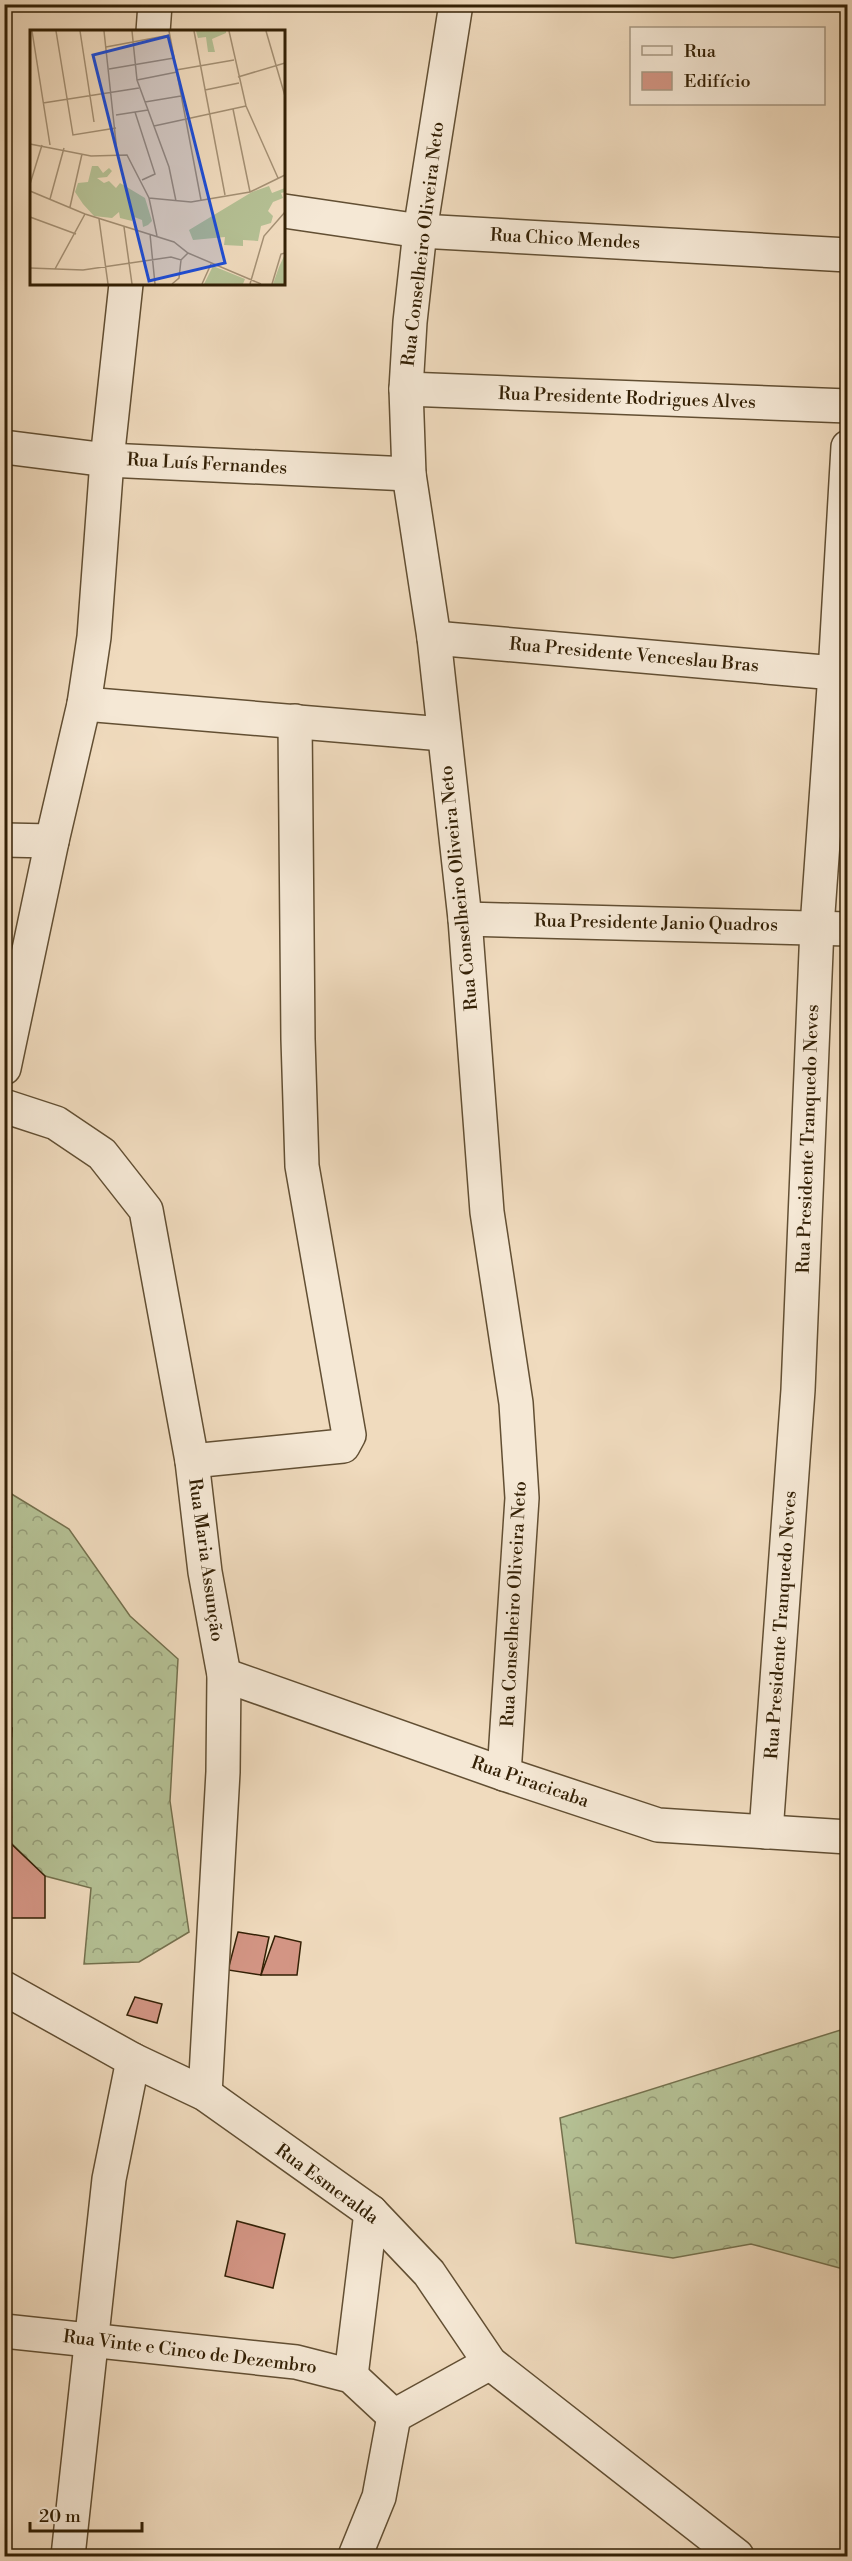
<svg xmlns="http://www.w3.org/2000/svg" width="852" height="2561" viewBox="0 0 852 2561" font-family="'Libre Bodoni',serif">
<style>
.forest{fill:url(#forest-crowns);stroke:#74704d;stroke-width:1.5}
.building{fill:#d39584;stroke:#332005;stroke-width:1.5}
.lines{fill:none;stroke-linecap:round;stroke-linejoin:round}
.street-casing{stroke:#624f33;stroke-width:36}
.street{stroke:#f5e8d5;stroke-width:33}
.labels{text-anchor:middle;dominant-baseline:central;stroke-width:6;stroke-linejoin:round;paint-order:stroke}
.street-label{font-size:18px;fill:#332005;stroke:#f5e8d5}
.inset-road{fill:none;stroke:#a49074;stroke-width:1.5}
.view{fill:#1d4ed8;fill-opacity:0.15;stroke:#1d4ed8;stroke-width:3}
.inset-edge{fill:none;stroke:#332005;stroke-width:3}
</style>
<defs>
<pattern id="forest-crowns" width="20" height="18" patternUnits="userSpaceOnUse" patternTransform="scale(1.5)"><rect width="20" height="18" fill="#b5c195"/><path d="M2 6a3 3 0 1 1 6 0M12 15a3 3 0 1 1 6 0" fill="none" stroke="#949c78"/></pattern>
</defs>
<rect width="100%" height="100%" fill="#f0dbbe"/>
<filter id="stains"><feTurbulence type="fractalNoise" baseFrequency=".00333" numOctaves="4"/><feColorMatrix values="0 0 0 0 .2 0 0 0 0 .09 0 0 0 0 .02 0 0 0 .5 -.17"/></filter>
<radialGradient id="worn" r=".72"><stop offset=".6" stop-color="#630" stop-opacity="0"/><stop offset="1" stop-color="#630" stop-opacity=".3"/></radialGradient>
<!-- forest -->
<g class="forest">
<path d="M5 1490 69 1529 130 1616 178 1659 170 1801 189 1932 139 1962 84 1964 91 1888 45 1876 5 1837Z"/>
<path d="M847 2028V2270L751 2244 673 2258 576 2243 560 2118Z"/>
</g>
<!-- building -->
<g class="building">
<path d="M12 1728 10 1761 4 1762V1729Z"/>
<path d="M4 1837 45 1876V1918H9L4 1907Z"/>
<path d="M238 1932 269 1937 261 1975 228 1970Z"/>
<path d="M275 1936 301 1942 297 1975H261Z"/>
<path d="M135 1997 162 2004 157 2023 127 2015Z"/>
<path d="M237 2221 285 2234 273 2288 225 2276Z"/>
</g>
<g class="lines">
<!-- street casing -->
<g class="street-casing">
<g id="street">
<path d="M456 4 420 231 410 322 406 389 409 474 434 638 465 919 487 1212 516 1403 522 1498 504 1774"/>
<path d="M153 32 155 4"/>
<path d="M284 211 420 231 848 255"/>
<path d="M406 389 848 406"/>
<path d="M4 447 107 460 409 474"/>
<path d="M434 638 835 673"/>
<path d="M84 704 443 734"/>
<path d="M4 840 52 841"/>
<path d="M465 919 848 929"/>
<path d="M4 1068 52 841 84 704 94 637 107 460 126 284"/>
<path d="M4 1106 56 1123 102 1154 146 1210 192 1461 205 1572 224 1675 223 1772 205 2094"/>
<path d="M192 1461 343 1446 349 1435 302 1166 298 1039 295 721"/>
<path d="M224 1675 504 1774 658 1825 848 1837"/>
<path d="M766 1832 798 1390 817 927 835 673 848 447"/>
<path d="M4 1988 133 2060 205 2094 371 2212 429 2273 490 2363 737 2556"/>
<path d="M4 2331 296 2362 351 2376 394 2416 490 2363"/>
<path d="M351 2376 371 2212"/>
<path d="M68 2556 109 2179 133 2060"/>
<path d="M355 2556 379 2497 394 2416"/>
</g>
</g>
<!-- street -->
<use href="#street" class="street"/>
</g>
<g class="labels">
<!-- street labels -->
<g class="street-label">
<text transform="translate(565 239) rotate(3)">Rua Chico Mendes</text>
<text transform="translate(423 244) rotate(-83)">Rua Conselheiro Oliveira Neto</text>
<text transform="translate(627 398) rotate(2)">Rua Presidente Rodrigues Alves</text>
<text transform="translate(207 464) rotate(3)">Rua Luís Fernandes</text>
<text transform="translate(634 655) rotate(5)">Rua Presidente Venceslau Bras</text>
<text transform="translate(459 888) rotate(-96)">Rua Conselheiro Oliveira Neto</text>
<text transform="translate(656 923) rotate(1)">Rua Presidente Janio Quadros</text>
<text transform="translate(808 1139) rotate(-88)">Rua Presidente Tranquedo Neves</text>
<text transform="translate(206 1560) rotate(82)">Rua Maria Assunção</text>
<text transform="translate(514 1604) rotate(-87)">Rua Conselheiro Oliveira Neto</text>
<text transform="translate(781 1625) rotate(-86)">Rua Presidente Tranquedo Neves</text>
<text transform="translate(530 1782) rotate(19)">Rua Piracicaba</text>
<text transform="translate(327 2184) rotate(36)">Rua Esmeralda</text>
<text transform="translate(190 2352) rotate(7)">Rua Vinte e Cinco de Dezembro</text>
</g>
</g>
<!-- overview -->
<g transform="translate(30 30)">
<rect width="255" height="255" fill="#f0dbbe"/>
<path d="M166 1H196V3L182 9 185 22H178L176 7 168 8ZM62 136H68L73 143 79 138 82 141 77 147 67 148 74 153 79 151 86 158 90 153 115 168 122 191 118 195 113 197 112 190 104 187 102 191 90 188 89 182 82 188 64 186 53 174 45 162 48 153 58 152ZM239 156 242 163 255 158V162L251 163 253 168 243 172 238 181 243 186 241 193 231 196 228 211 213 210V216L194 215 195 207 163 210 159 200 222 162ZM255 224V254H243L249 237ZM183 236 215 249 213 254H174Z" fill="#b5c195"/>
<path class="inset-road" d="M2 1 20 115M26 1 43 105 86 98M50 1 64 92M74 1 87 122M102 1 107 50 139 137 146 171M139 1 171 170M164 1 195 165M199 1 216 76 248 148M236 1 255 66M76 17 140 5M79 39 144 28M146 40 204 30M208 47 255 33M107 50 147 42M175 60 209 53M115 72 151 66M13 73 109 58M203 79 220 162M105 82 125 144 112 150M86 85 118 80M124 96 216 76M0 114 61 126 97 125 119 168 127 206M0 154 12 115M0 161 55 184 144 212 158 223 231 254M119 168 161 172 220 162 255 145M20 169 34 118M40 177 52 124M0 187 46 204M69 189 78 254M94 197 102 254M120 204 125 254M0 238 53 240 141 227 151 230 158 223M25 239 55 184M142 254 149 248 151 230M172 254 181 234M220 254 234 206 255 182M242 254 251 224 255 223"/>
<path class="view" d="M138 6 195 233 119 251 63 25Z"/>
<rect width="255" height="255" class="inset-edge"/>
</g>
<!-- margin -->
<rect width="852" height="2561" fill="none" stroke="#f0dbbe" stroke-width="24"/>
<rect x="6" y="6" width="840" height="2549" fill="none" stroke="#332005" stroke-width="3"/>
<rect x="12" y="12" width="828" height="2537" fill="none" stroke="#332005" stroke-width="1.5"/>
<!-- legend -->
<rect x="630" y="27" width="195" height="78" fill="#f5e8d5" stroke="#a79882" stroke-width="1.5"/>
<rect x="642" y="46" width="30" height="9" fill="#f5e8d5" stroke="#a79882" stroke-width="1.5"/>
<text x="684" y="57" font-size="18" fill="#332005">Rua</text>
<rect x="642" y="72" width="30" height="18" fill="#d39584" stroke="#a79882" stroke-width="1.5"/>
<text x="684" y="87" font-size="18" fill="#332005">Edifício</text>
<!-- scale -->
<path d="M30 2522v9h112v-9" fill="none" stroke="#332005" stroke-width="3"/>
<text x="39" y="2522" font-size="18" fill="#332005" stroke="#f5e8d5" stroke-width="4.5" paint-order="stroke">20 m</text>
<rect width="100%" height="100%" filter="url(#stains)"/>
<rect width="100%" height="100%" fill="url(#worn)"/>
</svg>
